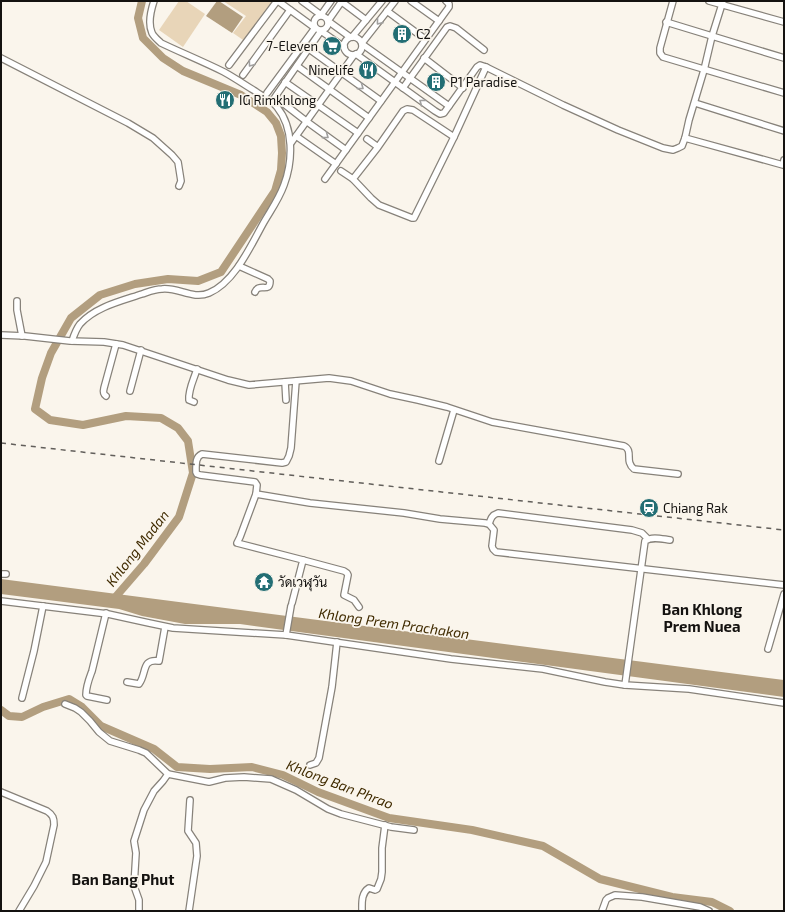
<svg xmlns="http://www.w3.org/2000/svg" width="785" height="912" viewBox="0 0 785 912" font-family="'Exo 2',Sarabun,sans-serif">
<style>
.green{fill:#e8d5b8}
.water{fill:#b29e7f}
.lines{fill:none;stroke-linecap:round;stroke-linejoin:round}
.river{stroke:#b29e7f;stroke-width:8}
.minor-casing{stroke:#87827a;stroke-width:8}
.minor{stroke:#fff;stroke-width:5.5}
.rail{stroke:#625f5b;stroke-width:1.5;stroke-dasharray:5 5;stroke-linecap:butt}
.oneway{stroke:#a1a09f}
.labels{text-anchor:middle;dominant-baseline:central;stroke-width:3.5;stroke-linejoin:round;paint-order:stroke}
.poi-label{font-size:13px;fill:#141210;stroke:#faf5ec;text-anchor:start}
.water-label{font-size:14px;font-style:italic;fill:#402b00;stroke:#faf5ec}
.quarter-label{font-size:15px;font-weight:bold;fill:#141210;stroke:#faf5ec}
</style>
<rect width="100%" height="100%" fill="#faf5ec"/>
<!-- green -->
<g class="green">
<path d="M179 1H186L205 14 183 47 159 30Z"/>
<path d="M223 1H275L246 42 233 33 246 16Z"/>
</g>
<!-- water -->
<g class="water">
<path d="M217 1H219L243 17 232 33 206 16Z"/>
<path d="M1 579 784 680V697L240 624H185L142 616 119 609 1 594Z"/>
</g>
<g class="lines">
<!-- river -->
<g class="river">
<path d="M112 601 144 564 179 517 193 473 188 441 178 428 161 418 126 416 83 425 50 420 35 409 42 378 51 353 71 318 100 295 135 284 168 279 198 281 221 272 275 191 281 170 282 153 281 136 276 123 267 112 241 95 183 71 163 58 143 38 138 18 142 1"/>
<path d="M1 710 9 716 22 717 43 707 69 699 82 707 101 726 154 749 177 767 210 769 252 767 283 775 318 792 389 818 472 830 543 846 600 879 672 897 712 902 730 911"/>
</g>
<!-- minor casing -->
<g class="minor-casing">
<g id="minor">
<path d="M302 1 321 15 331 1"/>
<path d="M342 1 328 21 350 37"/>
<path d="M411 1 439 21"/>
<path d="M673 1 660 48V53L663 57 784 93"/>
<path d="M709 1 784 22"/>
<path d="M342 2 366 20"/>
<path d="M387 11 425 39"/>
<circle cx="321" cy="23" r="7"/>
<path d="M666 22 784 58"/>
<circle cx="353" cy="46" r="9"/>
<path d="M352 37 382 1"/>
<path d="M362 43 395 1"/>
<path d="M362 44 449 106"/>
<path d="M344 47 321 31 275 97 306 121 346 150"/>
<path d="M309 49 381 101"/>
<path d="M356 54 435 111 440 114 444 113 477 67 480 65 486 67 563 105 618 130 663 148 673 150 678 148 682 146 685 138 689 120 704 70 712 36 723 1"/>
<path d="M1 58 128 123 153 138 172 155 178 162 181 181 179 186"/>
<path d="M424 58 463 88"/>
<path d="M229 65 277 1"/>
<path d="M297 66 369 118"/>
<path d="M243 75 290 10"/>
<path d="M285 82 358 133"/>
<path d="M403 88 447 27 450 26 456 28 484 50"/>
<path d="M267 93 315 28 278 1"/>
<path d="M695 103 784 131"/>
<path d="M296 136 336 164"/>
<path d="M454 137 486 67"/>
<path d="M685 138 783 165 784 160"/>
<path d="M367 139 378 147 403 111 407 109 413 110 454 137 414 218H412L379 205 371 198 353 179 378 147"/>
<path d="M291 143 354 55"/>
<path d="M341 171 353 179"/>
<path d="M325 179 449 7V4L446 1"/>
<path d="M239 266 268 279 270 281C270 294 259 282 255 292"/>
<path d="M17 301V310L22 336"/>
<path d="M1 335 25 336 70 341 104 342 123 345 228 380 249 385 329 378 351 381 390 394 418 400 447 407 492 422 624 446C634 451 624 461 634 469L678 474"/>
<path d="M72 341C74 335 76 329 80 324 95 307 121 301 142 294 148 292 155 289 162 289 178 287 193 300 209 293 235 282 251 245 264 222 271 210 279 199 284 185 293 161 294 128 277 107 272 101 262 96 255 91 245 85 235 78 224 72 204 62 182 53 161 43 158 40 154 37 152 33 148 24 151 10 154 1"/>
<path d="M285 382 286 400"/>
<path d="M130 391 141 350"/>
<path d="M106 396C103 394 103 392 104 388L116 344"/>
<path d="M194 402 189 400C188 390 194 379 197 369"/>
<path d="M439 461 454 410"/>
<path d="M256 494 310 503 404 513 440 519 485 523 489 524 494 530 492 546 493 549 496 552 784 585"/>
<path d="M489 524C491 518 492 515 498 513L632 530 642 533 648 539"/>
<path d="M303 560 344 571 347 573 348 575 344 595 354 600 359 607"/>
<path d="M1 574H6"/>
<path d="M1 601 108 614 149 623 173 628 286 635 451 659 543 669 605 682 625 685 689 689 784 703"/>
<path d="M292 603 303 560 237 543 240 537 256 494 257 485 255 482 200 475 197 474 196 472C196 465 195 457 202 454L282 463 286 462 289 456 291 448 296 381"/>
<path d="M106 613 92 671C89 679 86 686 86 695L87 696 107 700"/>
<path d="M286 635 291 606"/>
<path d="M768 649 784 594"/>
<path d="M127 682 139 684C147 674 141 658 159 661L165 627"/>
<path d="M625 685 645 541C652 536 662 539 670 540"/>
<path d="M22 698 34 651 43 606"/>
<path d="M65 704 75 708 81 712 90 721 99 732 110 741 139 750 146 753 168 774 209 782 225 778 244 777 271 779 296 790 328 809 341 814 391 827 414 830"/>
<path d="M310 765 316 763 319 758 332 687 337 642"/>
<path d="M1 792 47 811C53 815 54 818 54 825L46 862 34 886 19 911"/>
<path d="M139 911V900L134 886 136 853 134 841 144 810 154 791 163 781 168 774"/>
<path d="M189 911 197 856 196 843 188 831 190 800"/>
<path d="M362 911C362 903 361 893 369 888L375 890 377 889 381 879 382 872V848L385 825"/>
<path d="M602 911 606 900 608 898 615 895 642 897 700 907 709 911"/>
</g>
</g>
<!-- minor -->
<use href="#minor" class="minor"/>
<!-- rail -->
<path class="rail" d="M1 443 784 530"/>
</g>
<!-- one-way arrows -->
<defs><path id="oneway-chevron" d="M-2-3.5L2.5 0L-2 3.5" fill="none" stroke-width="1.6" stroke-linecap="round" stroke-linejoin="round"/></defs>
<g class="oneway">
<use href="#oneway-chevron" transform="translate(379 22) rotate(129)"/>
<use href="#oneway-chevron" transform="translate(251 64) rotate(126)"/>
<use href="#oneway-chevron" transform="translate(361 87) rotate(36)"/>
<use href="#oneway-chevron" transform="translate(422 102) rotate(-144)"/>
<use href="#oneway-chevron" transform="translate(326 136) rotate(36)"/>
</g>
<!-- icons -->
<defs>
<g id="building-disc" transform="scale(1)"><circle r="9.5" fill="#236e74" stroke="#faf5ec"/><path d="M-4-6H4V6H1V3H-1V6H-4ZM-2.5-4.3h1.7v1.8h-1.7ZM.8-4.3h1.7v1.8H.8ZM-2.5-1h1.7V.8h-1.7ZM.8-1h1.7V.8H.8Z" fill="#fff"/></g>
<g id="supermarket-disc" transform="scale(1)"><circle r="9.5" fill="#236e74" stroke="#faf5ec"/><path d="M-6-5.5h2.5l.6 2H6L4.5 2H-2.5L-4.4-4H-6ZM-1.5 3.2a1.3 1.3 0 1 0 .1 0ZM3 3.2a1.3 1.3 0 1 0 .1 0Z" fill="#fff"/></g>
<g id="restaurant-disc" transform="scale(1)"><circle r="9.5" fill="#236e74" stroke="#faf5ec"/><path d="M-5-6h1v4h1v-4h1v4h1v-4h1v5L-1.5 .5V6h-2V.5L-5-1ZM5-6V6H3V1.5H1.5Q1.5-4 5-6Z" fill="#fff"/></g>
<g id="station-disc" transform="scale(1)"><circle r="9.5" fill="#236e74" stroke="#faf5ec"/><path d="M-3-6H3Q5-6 5-4V2Q5 4 3 4L4.5 6H3L1.5 4h-3L-3 6H-4.5L-3 4Q-5 4-5 2V-4Q-5-6-3-6ZM-3.5-4v3h7v-3ZM-3.5 1v1.5H-2V1ZM2 1v1.5H3.5V1Z" fill="#fff"/></g>
<g id="temple-disc" transform="scale(1)"><circle r="9.5" fill="#236e74" stroke="#faf5ec"/><path d="M0-6L5-2H3V0L6.5 2.5H4V6H1.5V3h-3V6H-4V2.5H-6.5L-3 0V-2H-5Z" fill="#fff"/></g>
</defs>
<g fill-rule="evenodd">
<use href="#building-disc" x="402" y="34"/>
<use href="#supermarket-disc" x="332" y="46"/>
<use href="#restaurant-disc" x="368" y="70"/>
<use href="#building-disc" x="436" y="82"/>
<use href="#restaurant-disc" x="225" y="100"/>
<use href="#station-disc" x="649" y="508"/>
<use href="#temple-disc" x="264" y="582"/>
</g>
<g class="labels">
<!-- poi labels -->
<g class="poi-label">
<text x="416" y="34">C2</text>
<text x="318" y="46" text-anchor="end">7-Eleven</text>
<text x="354" y="70" text-anchor="end">Ninelife</text>
<text x="450" y="82">P1 Paradise</text>
<text x="239" y="100">IG Rimkhlong</text>
<text x="663" y="508">Chiang Rak</text>
<text x="278" y="582">วัดเวฬุวัน</text>
</g>
<!-- water labels -->
<g class="water-label">
<text transform="translate(137 548) rotate(-52)">Khlong Madan</text>
<text transform="translate(394 623) rotate(8)">Khlong Prem Prachakon</text>
<text transform="translate(340 784) rotate(21)">Khlong Ban Phrao</text>
</g>
<!-- quarter labels -->
<g class="quarter-label">
<text x="702" y="609">Ban Khlong<tspan x="702" dy="17">Prem Nuea</tspan></text>
<text x="123" y="879">Ban Bang Phut</text>
</g>
</g>
<!-- border -->
<rect width="785" height="912" fill="none" stroke="#141210" stroke-width="4"/>
</svg>
